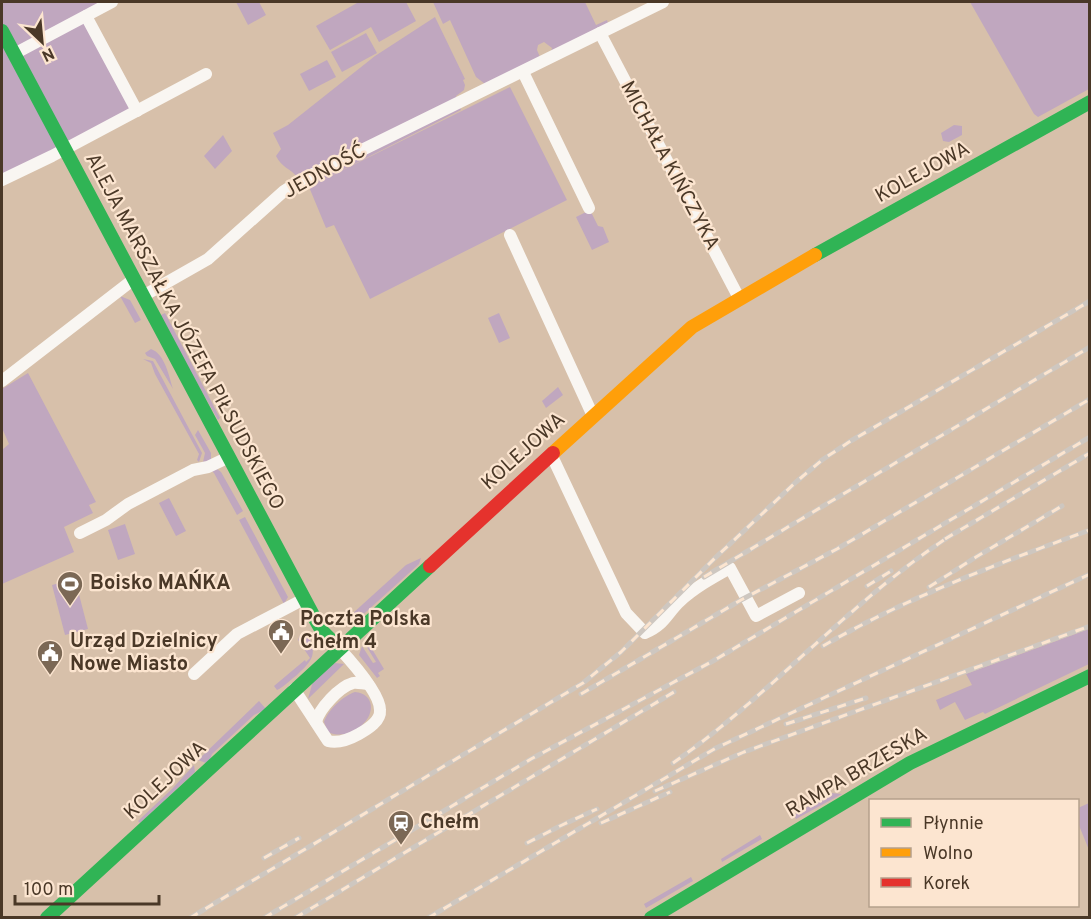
<svg xmlns="http://www.w3.org/2000/svg" width="1091" height="919" viewBox="0 0 1091 919" font-family="Overpass,sans-serif">
<style>
.green{fill:#c0a7bf}
.lines{fill:none;stroke-linecap:round;stroke-linejoin:round}
.street{stroke:#f9f6f2;stroke-width:12}
.fast{stroke:#30b455;stroke-width:14}
.slow{stroke:#ff9f0a;stroke-width:14}
.jam{stroke:#e5322d;stroke-width:14}
.rail-casing{stroke:#cec7c0;stroke-width:5}
.rail{stroke:#fce5d0;stroke-width:3;stroke-dasharray:9;stroke-linecap:butt}
.labels{text-anchor:middle;dominant-baseline:central;stroke-width:4.5;stroke-linejoin:round;paint-order:stroke}
.street-label{font-size:20px;fill:#4a3827;stroke:#fce5d0}
.poi-label{font-size:20px;font-weight:bold;fill:#4a3827;stroke:#fce5d0;text-anchor:start}
</style>
<rect width="100%" height="100%" fill="#d7c0aa"/>
<!-- green -->
<g class="green">
<path d="M2 2H112L86 15 137 111 2 180Z"/>
<path d="M236 2H259L266 15 248 25Z"/>
<path d="M356 2H406L416 21 379 42 371 27 330 50 316 26 357 3Z"/>
<path d="M433 2H585L596 25 607 20 608 23 551 52 552 48 544 42 538 45 537 50 540 57 485 84 476 77 450 20 443 24Z"/>
<path d="M970 2H1089V89L1038 117 1034 114Z"/>
<path d="M435 17 465 79 463 80 465 85 464 90 456 96 457 99 297 177C290 168 282 168 276 156L281 149 273 133 288 125 375 56Z"/>
<path d="M366 33 377 53 342 72 331 52Z"/>
<path d="M327 60 336 77 309 91 300 74Z"/>
<path d="M510 87 567 200 370 299 334 225 326 228 309 187Z"/>
<path d="M460 107 461 110 307 188 305 183Z"/>
<path d="M954 125 962 126V135L949 142 943 141 941 133Z"/>
<path d="M223 135 232 151 215 169 204 156Z"/>
<path d="M590 210 598 226 603 227 609 242 592 250 576 217Z"/>
<path d="M120 296 130 300 141 320 135 323Z"/>
<path d="M165 313 220 418 218 420 159 316Z"/>
<path d="M499 313 510 338 499 343 488 318Z"/>
<path d="M151 349C165 354 169 376 173 389L155 359 147 356 145 353Z"/>
<path d="M143 359 153 361 202 453 199 462 197 460 199 454 155 374 151 363Z"/>
<path d="M28 373 96 502 89 505 93 513 64 527 74 552 2 584V450L9 444 2 428V389Z"/>
<path d="M558 387 563 395 546 408 542 401Z"/>
<path d="M198 430 211 453V461L203 462 205 453 195 435Z"/>
<path d="M217 469 221 472 243 511 237 515 214 473 211 470Z"/>
<path d="M169 498 186 531 176 536 159 503Z"/>
<path d="M245 517 288 597 284 604 239 520Z"/>
<path d="M125 524 135 554 118 560 108 530Z"/>
<path d="M421 558 419 564 356 621 352 617V614L406 565Z"/>
<path d="M75 579 88 629 65 635 52 585Z"/>
<path d="M1089 629V664L985 714 983 712 965 720 955 702 940 710 936 700 972 685 966 674Z"/>
<path d="M306 632C318 653 314 659 297 675 290 680 284 687 277 690L274 686 305 660 306 662 310 658 298 640 300 635Z"/>
<path d="M365 644H369L384 669 378 673 380 676 377 678 359 655 362 646 373 663 376 662Z"/>
<path d="M335 663 344 664 308 699 313 681Z"/>
<path d="M355 692C375 694 375 714 362 725V728C351 732 341 738 328 732L324 722C328 710 343 696 355 692Z"/>
<path d="M259 701 266 709 254 715 212 754 209 762 206 763 198 760Z"/>
<path d="M194 765 195 772 140 823 138 821 172 789Z"/>
<path d="M831 793 842 794 796 819 794 815Z"/>
<path d="M1089 803V850L1078 823V808Z"/>
<path d="M760 835 762 839 722 862 721 859Z"/>
<path d="M691 877 693 881 646 908 644 904Z"/>
</g>
<g class="lines">
<!-- street -->
<g class="street">
<path d="M86 16 137 111"/>
<path d="M600 33 739 298"/>
<path d="M14 54 112 2"/>
<path d="M523 72 589 208"/>
<path d="M2 180 52 156 206 74"/>
<path d="M510 235 593 416"/>
<path d="M143 296 208 259 284 191 301 180 663 2"/>
<path d="M2 381 134 279"/>
<path d="M551 454 626 613 645 633C664 625 666 615 679 602 694 588 712 578 730 568L756 616 799 593"/>
<path d="M80 533 106 520 128 504 193 470 208 467 229 457"/>
<path d="M194 674 237 634 304 599"/>
<path d="M294 689 328 741C339 744 350 739 359 734 368 729 381 721 380 710 380 693 350 660 339 648"/>
<path d="M316 722C319 709 339 687 353 683 357 682 364 684 368 684"/>
</g>
<!-- fast -->
<g class="fast">
<path d="M2 31 314 617 322 631 339 648"/>
<path d="M815 255 1090 102"/>
<path d="M47 918 430 566"/>
<path d="M651 918 910 763 1090 676"/>
</g>
<!-- slow -->
<path class="slow" d="M553 453 692 327 815 255"/>
<!-- jam -->
<path class="jam" d="M430 566 553 453"/>
<!-- rail casing -->
<g class="rail-casing">
<g id="rail">
<path d="M945 539 1090 453"/>
<path d="M704 577 1090 347"/>
<path d="M867 586 891 571"/>
<path d="M929 587 976 557 1062 506"/>
<path d="M823 646C906 598 999 563 1090 530"/>
<path d="M581 694 741 600 837 549 1090 399"/>
<path d="M786 724 866 698"/>
<path d="M673 763C771 695 850 601 950 536"/>
<path d="M655 791 744 752 1090 626"/>
<path d="M601 823 670 792"/>
<path d="M527 843 560 826 597 809"/>
<path d="M264 858 299 838"/>
<path d="M190 918 583 683 621 652 715 558 796 482 822 460 849 442 1090 301"/>
<path d="M264 918 531 759 713 661 1090 437"/>
<path d="M295 918 674 692"/>
<path d="M428 918 716 748 1090 574"/>
</g>
</g>
<!-- rail -->
<use href="#rail" class="rail"/>
</g>
<!-- icons -->
<defs>
<g id="stadium-pin" transform="scale(1.35)"><path d="M0 17L-7.5 6A9.5 9.5 0 1 1 7.5 6Z" fill="#7b6855" stroke="#fce5d0"/><path d="M0-5a6.5 5 0 1 0 0 10a6.5 5 0 1 0 0-10ZM-3.5-1.8h7v3.6h-7Z" fill="#fff"/></g>
<g id="civic-pin" transform="scale(1.35)"><path d="M0 17L-7.5 6A9.5 9.5 0 1 1 7.5 6Z" fill="#7b6855" stroke="#fce5d0"/><path d="M-.6-6.5H3V-4.5H.6V-3L4-1V1h2V6H-6V1h2V-1L-.6-3ZM-1.2 2.5V6h2.4V2.5Z" fill="#fff"/></g>
<g id="station-pin" transform="scale(1.35)"><path d="M0 17L-7.5 6A9.5 9.5 0 1 1 7.5 6Z" fill="#7b6855" stroke="#fce5d0"/><path d="M-3-6H3Q5-6 5-4V2Q5 4 3 4L4.5 6H3L1.5 4h-3L-3 6H-4.5L-3 4Q-5 4-5 2V-4Q-5-6-3-6ZM-3.5-4v3h7v-3ZM-3.5 1v1.5H-2V1ZM2 1v1.5H3.5V1Z" fill="#fff"/></g>
</defs>
<g fill-rule="evenodd">
<use href="#stadium-pin" x="70" y="584"/>
<use href="#civic-pin" x="281" y="632"/>
<use href="#civic-pin" x="50" y="653"/>
<use href="#station-pin" x="401" y="823"/>
</g>
<g class="labels">
<!-- street labels -->
<g class="street-label">
<text transform="translate(669 166) rotate(62)">MICHAŁA KIŃCZYKA</text>
<text transform="translate(325 172) rotate(-29)">JEDNOŚĆ</text>
<text transform="translate(923 173) rotate(-29)">KOLEJOWA</text>
<text transform="translate(184 332) rotate(62)">ALEJA MARSZAŁKA JÓZEFA PIŁSUDSKIEGO</text>
<text transform="translate(524 452) rotate(-42)">KOLEJOWA</text>
<text transform="translate(857 773) rotate(-30)">RAMPA BRZESKA</text>
<text transform="translate(166 781) rotate(-43)">KOLEJOWA</text>
</g>
<!-- poi labels -->
<g class="poi-label">
<text x="90" y="584">Boisko MAŃKA</text>
<text x="300" y="620">Poczta Polska<tspan x="300" dy="23">Chełm 4</tspan></text>
<text x="70" y="642">Urząd Dzielnicy<tspan x="70" dy="23">Nowe Miasto</tspan></text>
<text x="420" y="823">Chełm</text>
</g>
</g>
<!-- border -->
<rect width="1091" height="919" fill="none" stroke="#4a3827" stroke-width="6"/>
<!-- legend -->
<rect x="869" y="799" width="210" height="108" fill="#fce5d0" stroke="#b5a08c" stroke-width="1.5"/>
<rect x="881" y="818" width="30" height="9" fill="#30b455" stroke="#b5a08c" stroke-width="1.5"/>
<text x="923" y="829" font-size="18" fill="#4a3827">Płynnie</text>
<rect x="881" y="848" width="30" height="9" fill="#ff9f0a" stroke="#b5a08c" stroke-width="1.5"/>
<text x="923" y="859" font-size="18" fill="#4a3827">Wolno</text>
<rect x="881" y="878" width="30" height="9" fill="#e5322d" stroke="#b5a08c" stroke-width="1.5"/>
<text x="923" y="889" font-size="18" fill="#4a3827">Korek</text>
<!-- north arrow -->
<g transform="translate(42 42) rotate(154)" stroke="#fce5d0" stroke-width="4.5" paint-order="stroke">
<path d="M0-4.5L10 22L0 15L-10 22Z" fill="#4a3827"/>
<text y="-9" font-size="16" font-weight="bold" text-anchor="middle" fill="#4a3827">N</text>
</g>
<!-- scale -->
<path d="M15 895v9h144v-9" fill="none" stroke="#4a3827" stroke-width="3"/>
<text x="24" y="895" font-size="18" fill="#4a3827" stroke="#fce5d0" stroke-width="4.5" paint-order="stroke">100 m</text>
</svg>
